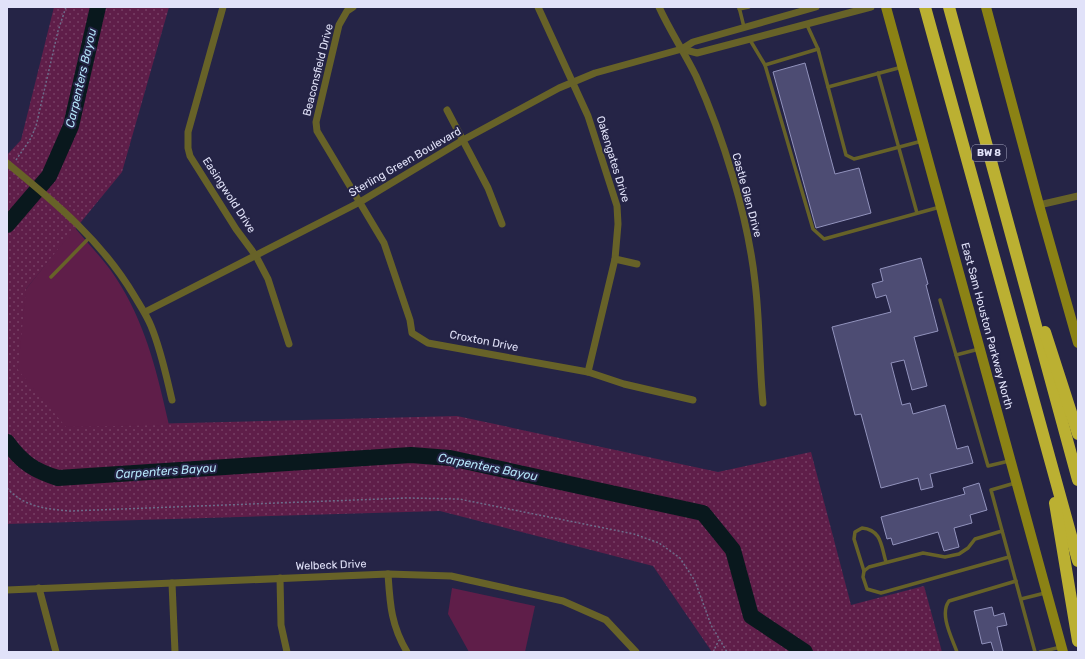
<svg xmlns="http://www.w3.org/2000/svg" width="1085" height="659" viewBox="0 0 1085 659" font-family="Rubik,sans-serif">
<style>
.grass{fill:url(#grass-dots)}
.park{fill:#5f1e49}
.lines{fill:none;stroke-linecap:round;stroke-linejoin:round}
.river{stroke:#09181d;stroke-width:16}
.building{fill:#4d4c73;stroke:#9293bd}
.path{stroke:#6d6c8a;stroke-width:1.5;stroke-dasharray:2 2;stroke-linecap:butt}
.service{stroke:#676228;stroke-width:3.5}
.minor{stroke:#676228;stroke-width:7}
.secondary{stroke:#8b8215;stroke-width:10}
.motorway{stroke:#bbb032;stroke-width:12}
.labels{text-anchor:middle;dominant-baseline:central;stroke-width:4;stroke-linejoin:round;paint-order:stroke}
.shield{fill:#252446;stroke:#a9a9c3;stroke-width:1}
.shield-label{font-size:10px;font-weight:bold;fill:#e1e2f9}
.street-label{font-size:11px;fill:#e1e2f9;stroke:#252446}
.water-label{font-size:12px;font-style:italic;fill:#b4e6fa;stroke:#252446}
</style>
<defs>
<pattern id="grass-dots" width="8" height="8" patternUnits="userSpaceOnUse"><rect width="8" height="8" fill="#5f1e49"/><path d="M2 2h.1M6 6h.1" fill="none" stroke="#763e64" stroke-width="1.8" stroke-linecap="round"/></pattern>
</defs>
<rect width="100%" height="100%" fill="#252446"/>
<!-- grass -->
<path class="grass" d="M54 7H169L122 172 26 289 66 426 457 416 718 472 811 452 851 605 924 586 942 652H712L653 566 440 511 7 524V155L21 140Z"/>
<!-- park -->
<g class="park">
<path d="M75 228C91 247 109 265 121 286 147 329 158 376 169 425L66 427 18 370 26 289Z"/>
<path d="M452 588 535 606 525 652H469L448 614Z"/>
</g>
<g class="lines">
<!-- river -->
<g class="river">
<path d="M7 225 49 176 71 126 98 7"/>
<path d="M7 442C22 463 35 471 58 478L411 455 450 458 703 513 733 550 751 616 805 652"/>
</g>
</g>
<!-- building -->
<g class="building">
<path d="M805 63 835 174 859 168 871 213 816 228 773 72Z"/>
<path d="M921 258 928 284 926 285 938 331 914 337 927 386 912 390 904 360 891 363 902 405 910 403 913 414 945 405 957 449 968 446 973 463 930 474 933 487 921 490 918 478 881 488 861 414 855 415 832 327 891 312 886 295 876 298 872 284 883 281 880 269Z"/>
<path d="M979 483 987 510 970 515 972 523 954 528 959 547 944 551 938 532 893 545 891 538 887 539 881 517 965 494 963 488Z"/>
<path d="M992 607 994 616 1004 613 1007 625 997 627 1003 652H994L991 642 982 644 974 611Z"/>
</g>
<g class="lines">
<!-- path -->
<g class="path">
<path d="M16 160 31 138 36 126 58 31 66 7"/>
<path d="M7 488C24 507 46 509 70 511L407 498 459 499 634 534 659 543 680 558 695 581 711 625 727 652"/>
<path d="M713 652 719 640"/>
</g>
<!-- service -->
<g class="service">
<path d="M739 7 744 27"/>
<path d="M739 9 749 7"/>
<path d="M807 25 818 49 846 155 854 159 922 141"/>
<path d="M750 40 765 65 813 229 824 239 940 207"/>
<path d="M765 65 818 49"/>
<path d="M878 73 917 213"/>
<path d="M828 87 902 67"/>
<path d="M51 277 90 237"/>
<path d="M940 300 956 355"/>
<path d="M979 349 956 355 988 466 1009 461"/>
<path d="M1015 483 991 490 1035 652"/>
<path d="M1002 531 975 539 968 548 959 554 945 557 923 553 869 567 864 571 863 577 867 589 881 593 1009 557"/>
<path d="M864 571 854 539 855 532 862 528C882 530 881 546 886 562"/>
<path d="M1021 599 1045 593"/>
<path d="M957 652C952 638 939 614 949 601L1016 581"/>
<path d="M1040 652 1061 647"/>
</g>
<!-- minor -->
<g class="minor">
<path d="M223 7 188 132V148L190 156 236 229 256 256 268 279 289 344"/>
<path d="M353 7 347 11 339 25 316 122 317 131 384 243 410 320 412 333 428 343 588 372 624 384 693 400"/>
<path d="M538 7 588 116 617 206 618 224 615 259 588 372"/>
<path d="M659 7C670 31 684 52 696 76 723 136 748 217 755 282 760 322 759 363 763 403"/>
<path d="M682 49 697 53 871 7"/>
<path d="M447 110 488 188 502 224"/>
<path d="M7 163C57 204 102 241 135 297 141 307 147 316 151 326 161 350 166 375 172 400"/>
<path d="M1039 205 1078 196"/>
<path d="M615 259 637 264"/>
<path d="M145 312 360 202 463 140 559 88 595 73 682 49 693 42 816 7"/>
<path d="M388 574C390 604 391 625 407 652"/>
<path d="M280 578 281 625 287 652"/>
<path d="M172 583 175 652"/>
<path d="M39 588 56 652"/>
<path d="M7 590 388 574 451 576 563 601 606 620 636 652"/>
</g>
<!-- secondary -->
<g class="secondary">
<path d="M886 7 1063 652"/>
<path d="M986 7 1039 205 1078 343"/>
</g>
<!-- motorway -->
<g class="motorway">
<path d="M925 7 1078 561"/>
<path d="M949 7 1078 480"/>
<path d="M1045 332 1078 434"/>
<path d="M1055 503 1078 641"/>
</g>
</g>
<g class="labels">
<!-- shield labels -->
<rect class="shield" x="972" y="145" width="34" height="16" rx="3"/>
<g class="shield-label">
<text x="989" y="153">BW 8</text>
</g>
<!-- street labels -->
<g class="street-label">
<text transform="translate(318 70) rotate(-76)">Beaconsfield Drive</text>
<text transform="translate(613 159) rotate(73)">Oakengates Drive</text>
<text transform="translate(405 162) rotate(-30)">Sterling Green Boulevard</text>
<text transform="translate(229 195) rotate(57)">Easingwold Drive</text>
<text transform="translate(747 195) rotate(75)">Castle Glen Drive</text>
<text transform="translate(987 326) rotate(75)">East Sam Houston Parkway North</text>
<text transform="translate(484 341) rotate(11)">Croxton Drive</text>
<text transform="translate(331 565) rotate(-2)">Welbeck Drive</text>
</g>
<!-- water labels -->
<g class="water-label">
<text transform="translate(81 78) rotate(-77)">Carpenters Bayou</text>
<text transform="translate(488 467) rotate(11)">Carpenters Bayou</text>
<text transform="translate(166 471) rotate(-4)">Carpenters Bayou</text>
</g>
</g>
<!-- border -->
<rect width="1085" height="659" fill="none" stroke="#e1e2f9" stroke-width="16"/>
</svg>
